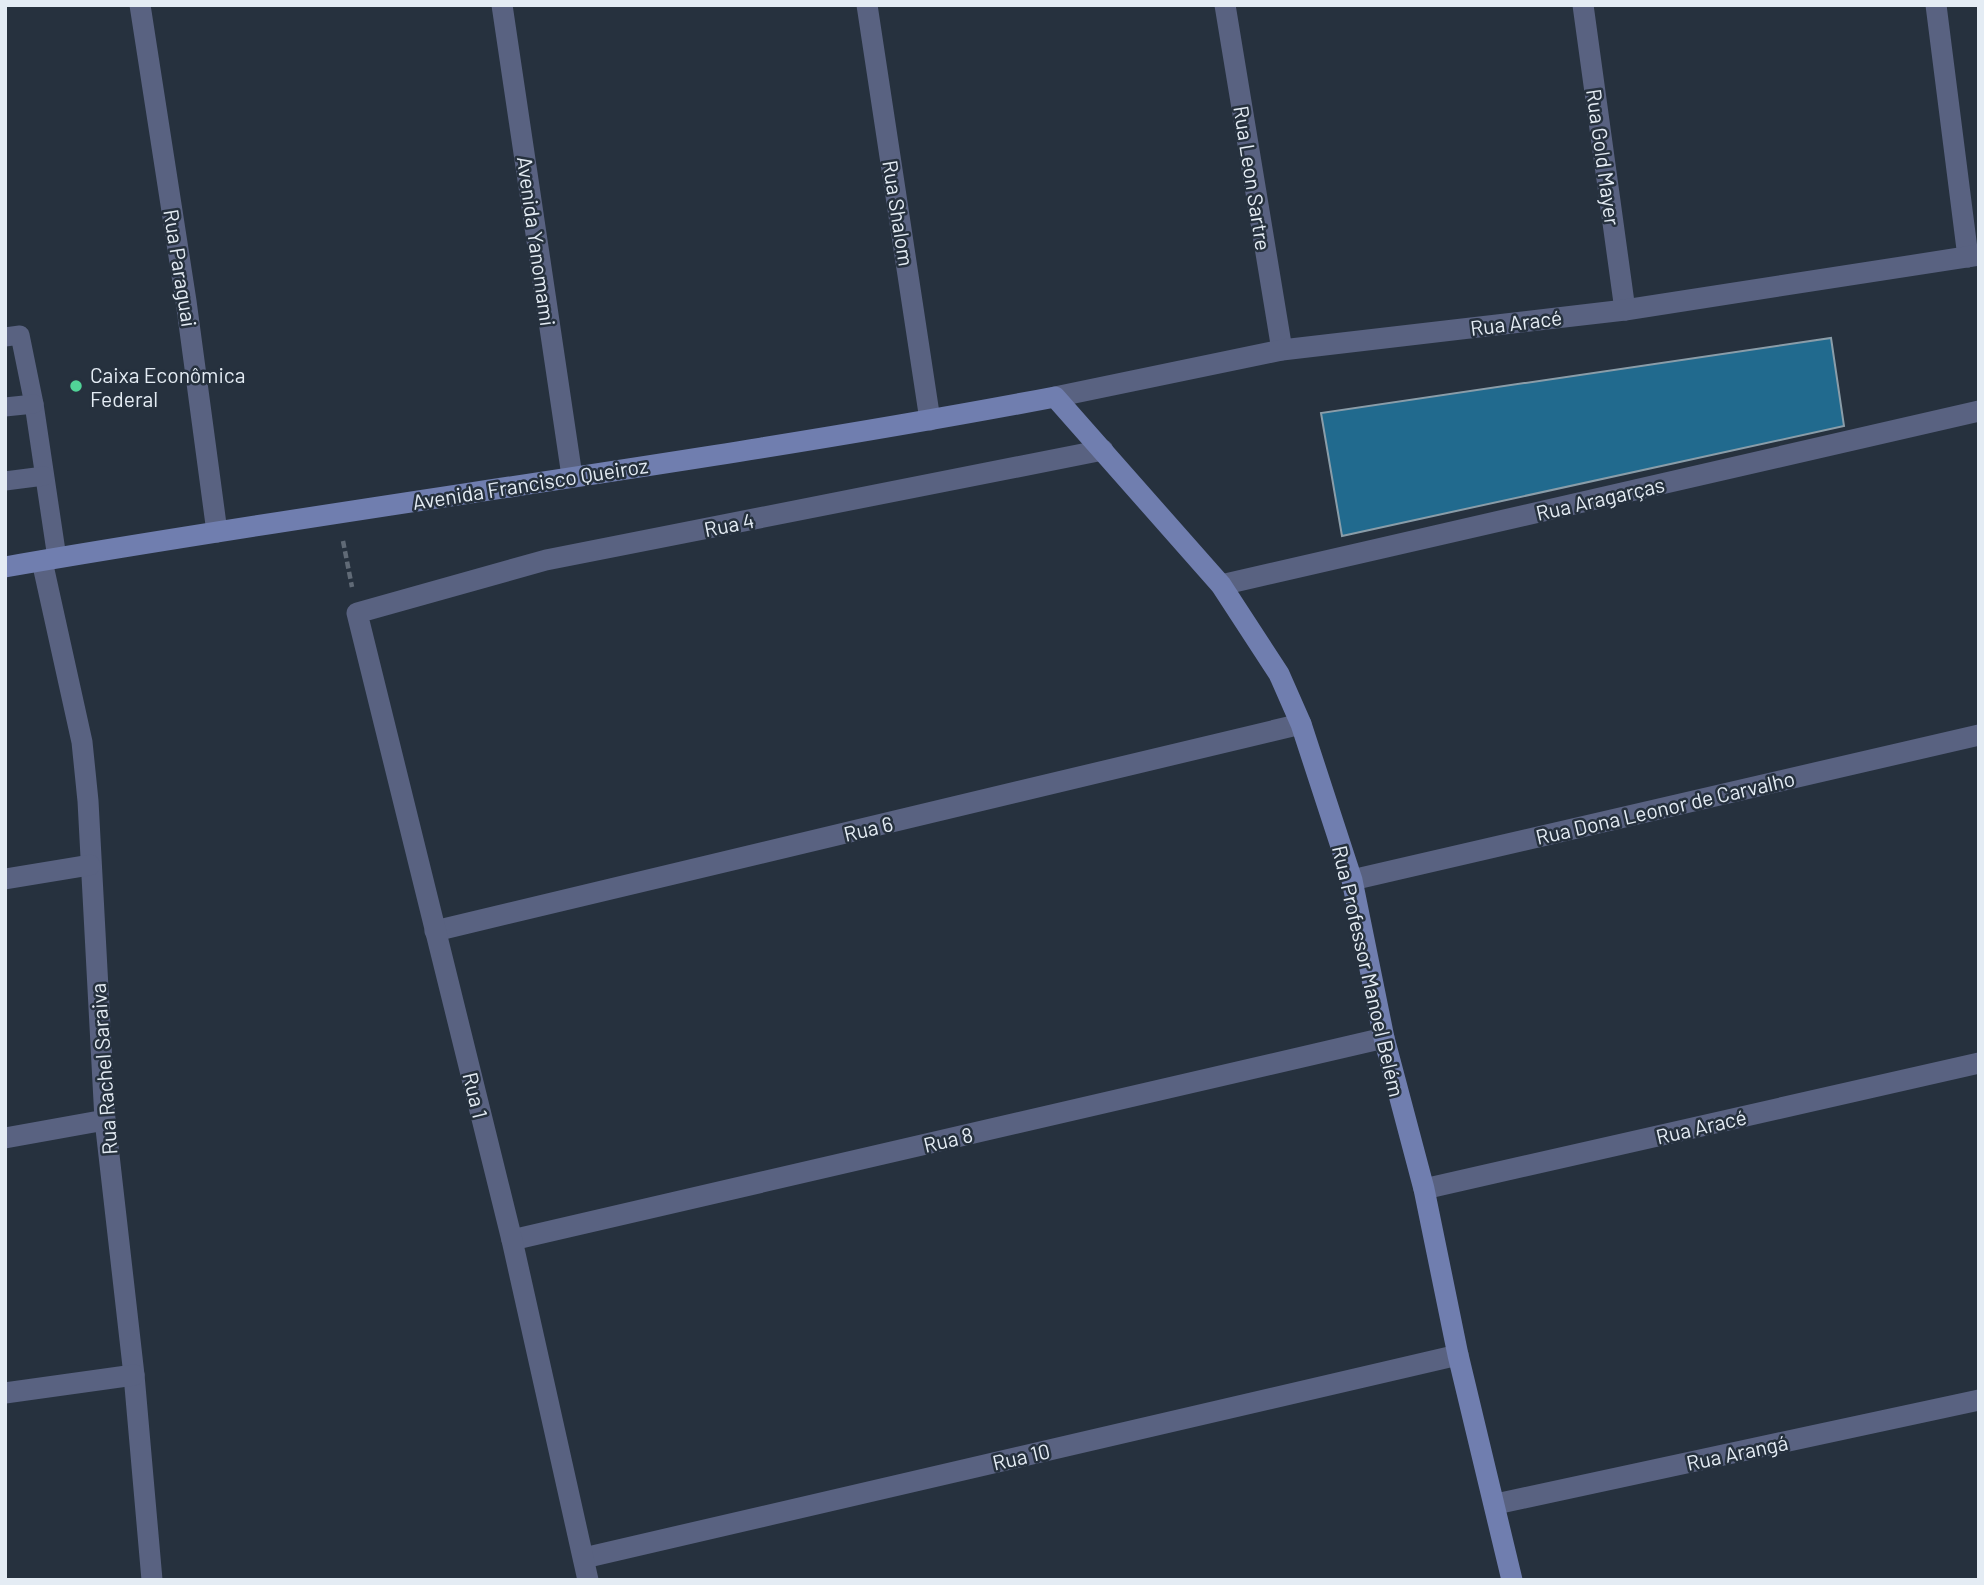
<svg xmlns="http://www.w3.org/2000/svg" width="1984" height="1585" viewBox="0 0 1984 1585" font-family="Barlow,sans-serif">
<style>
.building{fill:#216a8e;stroke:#8a9da9;stroke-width:2}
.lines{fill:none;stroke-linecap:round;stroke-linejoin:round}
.path{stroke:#606a76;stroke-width:4.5;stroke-dasharray:7 3.5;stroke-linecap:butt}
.lane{stroke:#596281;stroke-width:19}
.street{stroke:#596281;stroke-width:21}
.secondary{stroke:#707eaf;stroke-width:21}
.poi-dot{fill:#51d397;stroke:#26313e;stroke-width:2.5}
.labels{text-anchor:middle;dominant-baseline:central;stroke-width:5;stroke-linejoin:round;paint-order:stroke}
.street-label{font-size:21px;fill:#e4ecf4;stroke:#26313e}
.poi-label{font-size:21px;fill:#e4ecf4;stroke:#26313e;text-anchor:start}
</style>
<rect width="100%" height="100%" fill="#26313e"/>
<!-- building -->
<path class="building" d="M1831 338 1844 426 1342 536 1321 413Z"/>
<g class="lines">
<!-- path -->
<path class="path" d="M343 541 352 587"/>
<!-- lane -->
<g class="lane">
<path d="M5 337 20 335 34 404 57 558"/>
<path d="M5 407 34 404"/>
<path d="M5 481 44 476"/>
</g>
<!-- street -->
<g class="street">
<path d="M140 5 186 301 217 532"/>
<path d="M502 5 572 476"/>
<path d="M867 5 930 420"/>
<path d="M1225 5 1282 350"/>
<path d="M1583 5 1625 310"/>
<path d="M1936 5 1968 257"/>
<path d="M1055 397 1282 350 1625 310 1979 255"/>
<path d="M42 561 82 742 88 801 105 1120 134 1375 152 1580"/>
<path d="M1221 585 1979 411"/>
<path d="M5 879 90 865"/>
<path d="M1352 880 1979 735"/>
<path d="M435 931 1301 724"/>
<path d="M5 1138 105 1120"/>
<path d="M1424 1189 1979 1063"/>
<path d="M512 1240 1384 1038"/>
<path d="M5 1393 134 1375"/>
<path d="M1496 1504 1979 1400"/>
<path d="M584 1558 1458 1355"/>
<path d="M588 1580 512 1240 357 613 546 560 1103 450"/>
</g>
<!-- secondary -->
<path class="secondary" d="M5 567C354 506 707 463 1055 397L1221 585 1279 674 1301 724 1352 880 1384 1038 1424 1189 1458 1355 1512 1580"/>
</g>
<!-- markers -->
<circle class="poi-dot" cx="76" cy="386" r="7"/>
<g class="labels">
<!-- street labels -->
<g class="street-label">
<text transform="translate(1604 157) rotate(82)">Rua Gold Mayer</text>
<text transform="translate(1253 178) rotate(81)">Rua Leon Sartre</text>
<text transform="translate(899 213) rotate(81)">Rua Shalom</text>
<text transform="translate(537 241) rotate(82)">Avenida Yanomami</text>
<text transform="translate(181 268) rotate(81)">Rua Paraguai</text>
<text transform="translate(1516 322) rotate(-7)">Rua Aracé</text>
<text transform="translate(530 483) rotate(-9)">Avenida Francisco Queiroz</text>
<text transform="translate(1600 498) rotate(-13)">Rua Aragarças</text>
<text transform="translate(729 524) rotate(-11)">Rua 4</text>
<text transform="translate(1665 807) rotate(-13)">Rua Dona Leonor de Carvalho</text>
<text transform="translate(868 828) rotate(-13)">Rua 6</text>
<text transform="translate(1369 971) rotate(77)">Rua Professor Manoel Belém</text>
<text transform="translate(103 1069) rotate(-94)">Rua Rachel Saraiva</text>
<text transform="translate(476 1095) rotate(76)">Rua 1</text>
<text transform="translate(1701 1126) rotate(-13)">Rua Aracé</text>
<text transform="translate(948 1139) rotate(-13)">Rua 8</text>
<text transform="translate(1737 1452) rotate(-12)">Rua Arangá</text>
<text transform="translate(1021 1456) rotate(-13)">Rua 10</text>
</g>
<!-- poi labels -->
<g class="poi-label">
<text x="90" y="374">Caixa Econômica<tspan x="90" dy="24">Federal</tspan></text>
</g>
</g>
<!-- border -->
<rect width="1984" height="1585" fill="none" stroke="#e4ecf4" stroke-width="14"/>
</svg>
